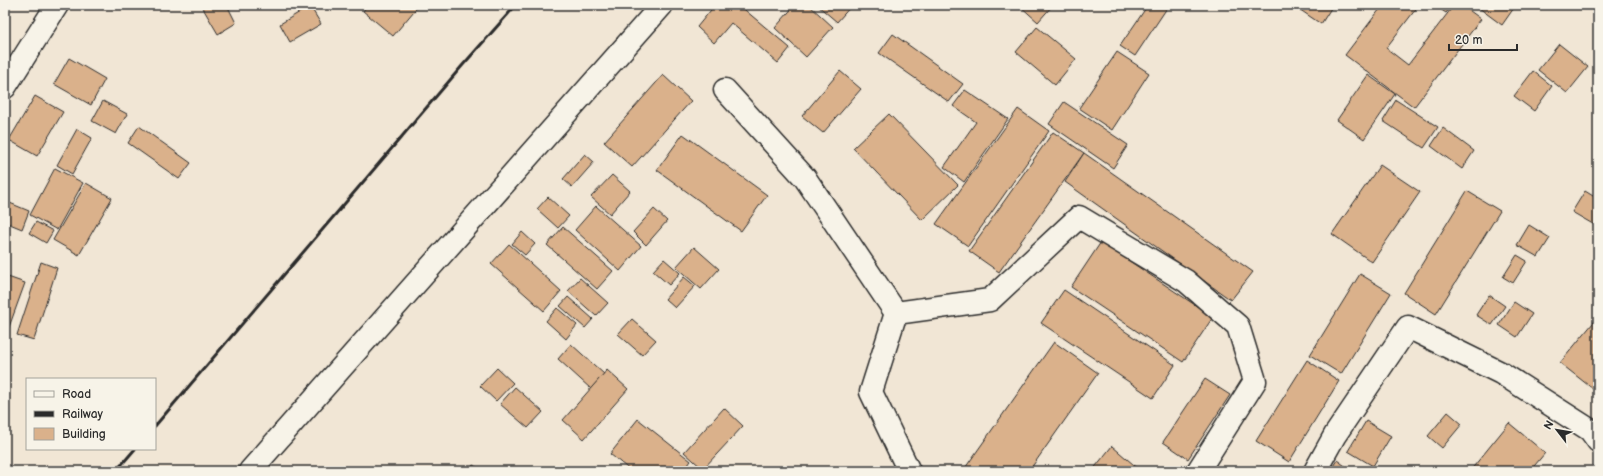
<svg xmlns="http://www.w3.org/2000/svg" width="1603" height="476" viewBox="0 0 1603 476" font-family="'Balsamiq Sans',sans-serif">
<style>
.building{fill:#dab18b;stroke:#2b2b2b}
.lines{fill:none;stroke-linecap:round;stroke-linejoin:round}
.minor-casing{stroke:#2b2b2b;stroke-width:25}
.minor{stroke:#f7f3e8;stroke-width:22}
.rail{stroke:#2b2b2b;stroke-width:3}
</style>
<rect width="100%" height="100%" fill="#f1e6d5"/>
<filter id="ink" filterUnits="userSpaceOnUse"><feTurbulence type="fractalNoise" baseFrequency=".025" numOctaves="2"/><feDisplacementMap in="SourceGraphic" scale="8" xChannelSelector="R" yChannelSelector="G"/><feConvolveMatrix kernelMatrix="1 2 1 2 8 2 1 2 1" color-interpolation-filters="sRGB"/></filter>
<g filter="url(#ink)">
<!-- building -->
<g class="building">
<path d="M201 5H227L236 23 218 34Z"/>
<path d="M368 5H419L393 36 363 11Z"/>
<path d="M715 5H739L790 48 778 63 731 23 714 43 697 27Z"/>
<path d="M795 5H809L833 27 806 57 775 28Z"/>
<path d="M817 5H852L837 22Z"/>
<path d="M1019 5H1053L1038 22Z"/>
<path d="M1148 5H1169L1135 56 1120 46Z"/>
<path d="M1293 5H1333L1321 24Z"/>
<path d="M1383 5H1419L1386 48 1408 65 1454 5H1462L1481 19 1414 107 1345 55Z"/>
<path d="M1434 5H1452L1446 13Z"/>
<path d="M1475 5H1516L1502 25Z"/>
<path d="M310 6 321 24 290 42 280 24Z"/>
<path d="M1037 27 1076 59 1055 85 1016 52Z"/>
<path d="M893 34 963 84 949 102 879 53Z"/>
<path d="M1559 44 1588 67 1567 93 1538 70Z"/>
<path d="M1117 52 1149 73 1112 130 1079 108Z"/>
<path d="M69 58 105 79 91 105 54 84Z"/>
<path d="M840 71 861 89 823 133 802 116Z"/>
<path d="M1533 71 1552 86 1534 111 1514 96Z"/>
<path d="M663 75 691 101 632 167 604 142Z"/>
<path d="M1368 75 1395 94 1364 139 1337 120Z"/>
<path d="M965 90 1008 119 964 182 944 167 976 122 953 106Z"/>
<path d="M35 96 63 112 37 156 9 140Z"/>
<path d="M1396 100 1438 127 1424 148 1383 121Z"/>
<path d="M103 101 127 114 116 134 92 121Z"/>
<path d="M1064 102 1128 145 1113 168 1049 124Z"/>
<path d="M1018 109 1049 131 968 246 936 224Z"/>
<path d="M889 114 958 185 922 220 853 148Z"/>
<path d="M139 126 191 163 179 179 128 143Z"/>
<path d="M1443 128 1474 151 1462 169 1431 146Z"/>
<path d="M77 129 92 138 72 174 57 165Z"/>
<path d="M1053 132 1084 153 999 272 969 251Z"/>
<path d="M683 134 767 195 741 231 657 170Z"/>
<path d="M1084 153 1253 272 1231 300 1065 182Z"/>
<path d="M585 154 594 162 572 187 563 179Z"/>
<path d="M1380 165 1420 192 1372 262 1332 234Z"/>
<path d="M55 168 83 183 57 230 30 215Z"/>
<path d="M612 175 630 191 610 214 591 197Z"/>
<path d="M86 183 112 198 79 255 53 240Z"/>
<path d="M1467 191 1500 211 1436 314 1404 293Z"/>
<path d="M1585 191 1598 199V227L1572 212Z"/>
<path d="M548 197 569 216 558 228 537 209Z"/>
<path d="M5 201 29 211 22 229 5 222Z"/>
<path d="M596 206 641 246 620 271 575 230Z"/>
<path d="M654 209 667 221 646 245 633 232Z"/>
<path d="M36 222 53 231 46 243 29 233Z"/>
<path d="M1529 225 1550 238 1538 257 1517 245Z"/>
<path d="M563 227 613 271 597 289 547 245Z"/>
<path d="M522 232 535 244 525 255 512 244Z"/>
<path d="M1101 242 1213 317 1183 362 1071 287Z"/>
<path d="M509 244 561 291 544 311 491 264Z"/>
<path d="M694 247 719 269 701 289 676 267Z"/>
<path d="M1517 255 1527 261 1513 283 1503 277Z"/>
<path d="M664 259 680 273 669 285 653 271Z"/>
<path d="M41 262 57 268 34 340 17 335Z"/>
<path d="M1360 274 1391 293 1341 374 1310 355Z"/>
<path d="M5 276 25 283 5 338Z"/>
<path d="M684 277 695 286 675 308 665 299Z"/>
<path d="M580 278 608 303 596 316 568 291Z"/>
<path d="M1064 290 1175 365 1153 398 1041 323Z"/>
<path d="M1489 295 1505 306 1492 325 1476 315Z"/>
<path d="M568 297 593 319 585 328 560 306Z"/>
<path d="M1514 302 1532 314 1517 337 1499 325Z"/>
<path d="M557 308 577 325 566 339 546 321Z"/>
<path d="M1598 317V383L1593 389 1560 363Z"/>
<path d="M632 319 656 340 642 355 618 334Z"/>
<path d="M1054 342 1098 373 1029 471H963Z"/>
<path d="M571 344 604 374 591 389 558 359Z"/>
<path d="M1307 360 1339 381 1289 462 1256 441Z"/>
<path d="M497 368 513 383 496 401 480 386Z"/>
<path d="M607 370 628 389 584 439 563 420Z"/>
<path d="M1205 379 1230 395 1188 459 1163 442Z"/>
<path d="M515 387 543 412 528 428 500 404Z"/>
<path d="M724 408 743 426 703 469 684 452Z"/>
<path d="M1448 412 1462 424 1442 448 1428 436Z"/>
<path d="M638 419 691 461 683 471H631L610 454Z"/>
<path d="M1366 421 1391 436 1373 466 1348 451Z"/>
<path d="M1509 423 1545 453 1530 471H1470Z"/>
<path d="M1112 446 1141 471H1092Z"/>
<path d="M1337 460 1352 471H1330Z"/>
<path d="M473 465 483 471H469Z"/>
</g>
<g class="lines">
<!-- minor casing -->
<g class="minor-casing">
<g id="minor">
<path d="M5 87 57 5"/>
<path d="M725 90 805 178 896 313 990 300 1079 217 1186 281 1238 326 1255 381 1198 471"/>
<path d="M896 313 871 392 909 471"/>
<path d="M250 471 662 5"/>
<path d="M1315 471 1335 435 1408 327 1501 373 1590 430 1598 441"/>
</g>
</g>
<!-- minor -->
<use href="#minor" class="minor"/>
<!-- rail -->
<g class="rail">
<path d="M155 426 462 66 516 5"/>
<path d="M116 471 135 449"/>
</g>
</g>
</g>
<!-- margin -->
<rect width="1603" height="476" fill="none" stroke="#f7f3e8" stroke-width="20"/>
<rect x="10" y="10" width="1583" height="456" fill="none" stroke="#2b2b2b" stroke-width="1.5" filter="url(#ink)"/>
<!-- legend -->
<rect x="26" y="378" width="130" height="72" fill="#f7f3e8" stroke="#a5a39c"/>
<rect x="34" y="391" width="20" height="6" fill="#f7f3e8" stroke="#a5a39c"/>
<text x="62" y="398" font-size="12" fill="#2b2b2b">Road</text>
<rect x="34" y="411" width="20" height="6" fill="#2b2b2b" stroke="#a5a39c"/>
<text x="62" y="418" font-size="12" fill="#2b2b2b">Railway</text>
<rect x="34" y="428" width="20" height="12" fill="#dab18b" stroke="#a5a39c"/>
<text x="62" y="438" font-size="12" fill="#2b2b2b">Building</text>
<!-- north arrow -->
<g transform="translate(1557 430) rotate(301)" stroke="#f7f3e8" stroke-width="3" paint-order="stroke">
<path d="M0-3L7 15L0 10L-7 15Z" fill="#2b2b2b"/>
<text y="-6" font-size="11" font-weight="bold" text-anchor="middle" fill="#2b2b2b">N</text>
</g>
<!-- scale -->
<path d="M1449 44v6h68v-6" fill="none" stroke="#2b2b2b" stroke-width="2"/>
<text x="1455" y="44" font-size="12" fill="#2b2b2b" stroke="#f7f3e8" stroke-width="3" paint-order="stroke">20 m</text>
</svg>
